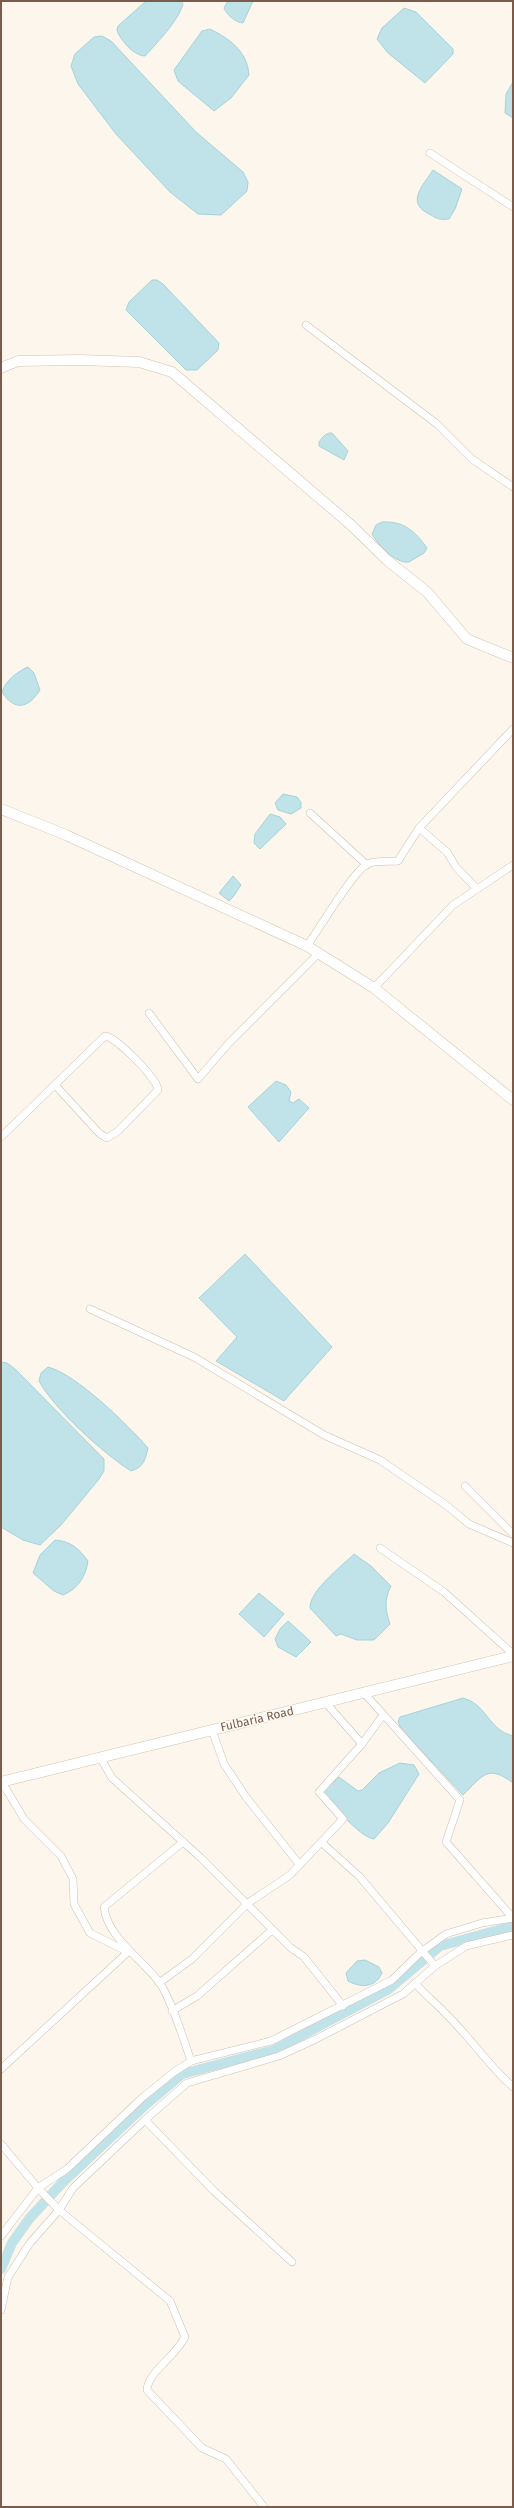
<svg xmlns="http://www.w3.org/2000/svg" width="514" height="2508" viewBox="0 0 514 2508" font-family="'Fira Sans',sans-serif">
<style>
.water{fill:#bfe3e8;stroke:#a5d3da}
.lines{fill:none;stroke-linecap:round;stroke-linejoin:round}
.canal{stroke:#bfe3e8;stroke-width:10}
.street-casing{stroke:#d1beb0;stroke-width:8}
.secondary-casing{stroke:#d6c0b0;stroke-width:11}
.street{stroke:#fff;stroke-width:7}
.secondary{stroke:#fff;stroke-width:10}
.labels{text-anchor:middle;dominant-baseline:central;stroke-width:3;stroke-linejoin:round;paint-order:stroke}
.street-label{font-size:12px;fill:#7a5c4d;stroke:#fffaf3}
</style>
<rect width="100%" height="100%" fill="#fdf6ec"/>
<!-- water -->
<g class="water">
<path d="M146 1H181L183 4C179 20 156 44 145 56 134 56 120 40 117 30L118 26Z"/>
<path d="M228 1H253L243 23C236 23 226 14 224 8Z"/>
<path d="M404 8 416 12 453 49V54L425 83 388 53 377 39 382 28Z"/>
<path d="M210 29C230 39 247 51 249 75L231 98 214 111 178 81 174 70 202 31Z"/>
<path d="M102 36 111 41 196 132 243 172 248 182 247 191 221 215 198 214 170 192 116 134 78 84 71 66 75 54 94 37Z"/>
<path d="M513 82V118L505 113 506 94Z"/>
<path d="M433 170 462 189 455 209 449 219C441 220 437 219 431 215 412 206 415 196 426 180 429 177 430 173 433 170Z"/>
<path d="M152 280H157L163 284 219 343 218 350 197 370H186L126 310 129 302Z"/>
<path d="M332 433 348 451 344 460 319 446V442C322 438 326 432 332 433Z"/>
<path d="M382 522C404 521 415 531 427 548L424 553 409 562C396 564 378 545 372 534L376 525Z"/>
<path d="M28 667 34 673 40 690C28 709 14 711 2 692 5 681 18 671 28 667Z"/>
<path d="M283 794 297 797 301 802V808L291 814 278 810 275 803Z"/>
<path d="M270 814 280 817 286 824 260 849 254 843 255 834Z"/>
<path d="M233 876 241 885 233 897 229 901 219 893Z"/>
<path d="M276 1081 286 1085 291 1092 289 1101 293 1103 299 1099 309 1108 279 1142 248 1107Z"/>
<path d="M245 1254 332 1347 284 1401 216 1361 237 1337 199 1298Z"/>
<path d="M1 1362 7 1363 15 1369 104 1459V1471L99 1479 61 1525 40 1545 23 1540 1 1527Z"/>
<path d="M48 1367C76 1374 128 1425 148 1448 145 1460 144 1467 131 1471 104 1454 54 1409 39 1381L41 1373Z"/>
<path d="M55 1540C71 1541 79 1549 88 1561 86 1576 78 1589 63 1595L54 1591 33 1573 40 1555Z"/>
<path d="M354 1554 371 1566 391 1586C384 1600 385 1609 390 1624L374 1640H357L341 1634 336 1636 310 1608C309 1591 342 1566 354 1554Z"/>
<path d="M259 1593 284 1614 264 1637 239 1614Z"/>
<path d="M288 1621 311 1642 296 1657 278 1647 275 1639 280 1629Z"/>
<path d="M463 1698C486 1703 489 1731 513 1736V1783C487 1763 482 1777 463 1795L402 1730 398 1722 400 1717Z"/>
<path d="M400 1763 414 1765 419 1774 388 1823 374 1839C359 1837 333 1804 322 1792L339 1777 358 1791 362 1790 379 1773Z"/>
<path d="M365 1960 379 1967 382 1973C375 1988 361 1988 348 1981L346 1973 357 1961Z"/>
</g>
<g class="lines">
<!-- canal -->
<path class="canal" d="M1 2269 12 2243 29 2219 62 2183 142 2108 182 2074 274 2050 389 1989 440 1946 513 1926"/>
<!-- street casing -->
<g class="street-casing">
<g id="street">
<path d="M430 153 513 207"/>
<path d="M306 325 437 424 472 459 513 487"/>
<path d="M310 813 367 865"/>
<path d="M477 889 513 865"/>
<path d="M307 946C319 929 352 873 367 864 377 860 388 862 398 861L419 828"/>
<path d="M374 988 453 905 477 889 456 867 447 852 419 828 513 729"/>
<path d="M149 1013 198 1079 229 1043 319 953"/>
<path d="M1 1137 105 1036C116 1037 158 1079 158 1090L118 1131 107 1138 100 1134 56 1086"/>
<path d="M90 1309 194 1357 324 1435 380 1460 446 1505 469 1524 513 1543"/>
<path d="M465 1486 513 1534"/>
<path d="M380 1548 444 1592 513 1654"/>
<path d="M365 1694 460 1800 446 1842 513 1918"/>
<path d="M326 1703 362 1744 383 1715"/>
<path d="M212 1730 224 1764 246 1797 299 1864"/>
<path d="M100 1757 112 1778 201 1858 290 1947 304 1957 343 2006"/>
<path d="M321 1842 359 1876 435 1966"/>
<path d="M159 1983 192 1959 248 1903 290 1875 343 1819 319 1792 362 1744"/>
<path d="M415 1983C425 1995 436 2003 446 2014 470 2037 488 2065 513 2087"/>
<path d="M172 2011 197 1996 272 1930"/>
<path d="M191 2061 271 2041 392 1980 421 1952 446 1934 482 1923 513 1918"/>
<path d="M1 2069 128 1952 90 1933 74 1904 73 1879 61 1856 24 1819 2 1782"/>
<path d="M145 2120 214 2191 292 2262"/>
<path d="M1 2144 38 2188 59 2210 170 2301 185 2337C176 2356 148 2372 147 2390L202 2448 226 2459 264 2507"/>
<path d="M1 2236 38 2188 67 2169 143 2097 174 2072 191 2061C184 2041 171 1998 159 1982 142 1959 107 1937 104 1907L183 1842"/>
<path d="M1 2310 8 2277 30 2243 59 2210 73 2188 146 2119 187 2083 279 2056 316 2039 403 1994 435 1966 466 1946 513 1935"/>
</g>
</g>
<!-- secondary casing -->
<g class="secondary-casing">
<g id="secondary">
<path d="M1 368 18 361 80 360 139 362 172 372 351 525 388 561 427 592 467 639 513 658"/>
<path d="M1 809 66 835 307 946 374 988 513 1100"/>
<path d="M1 1782 513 1656"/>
</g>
</g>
<!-- street -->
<use href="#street" class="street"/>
<!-- secondary -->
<use href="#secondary" class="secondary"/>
</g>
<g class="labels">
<!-- street labels -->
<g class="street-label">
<text transform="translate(257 1719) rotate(-13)">Fulbaria Road</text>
</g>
</g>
<!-- border -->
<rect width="514" height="2508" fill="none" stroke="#7a5c4d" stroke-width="4"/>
</svg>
